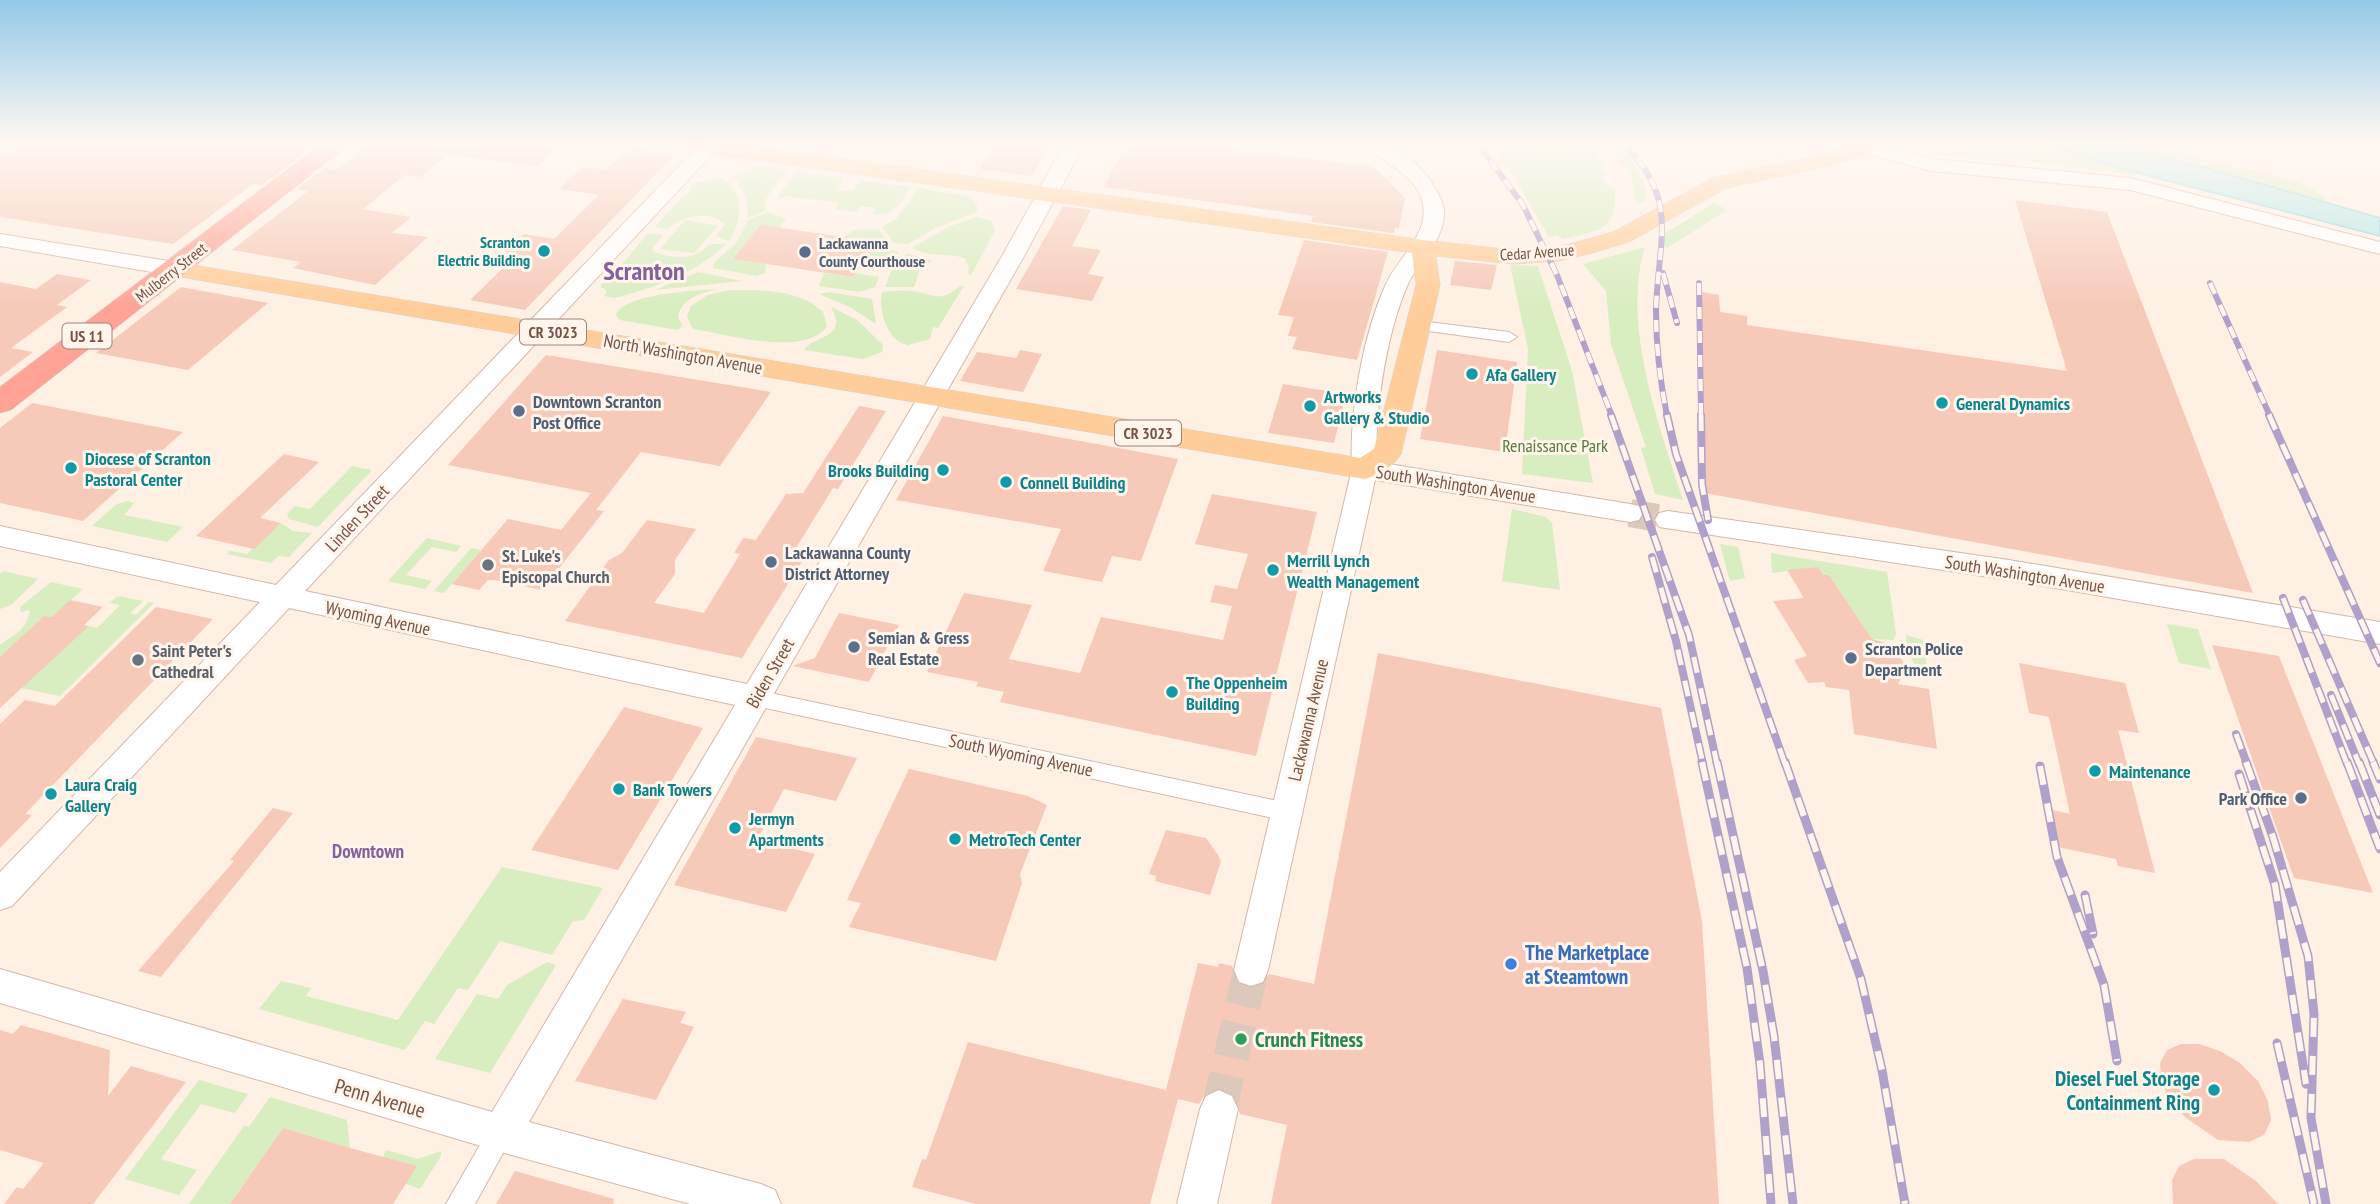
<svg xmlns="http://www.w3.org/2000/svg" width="2380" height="1204" viewBox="0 0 2380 1204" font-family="'PT Sans Narrow',sans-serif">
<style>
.green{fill:#d8edc0}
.water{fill:#b6e8ea;stroke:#9bdadc;stroke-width:2}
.building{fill:#f6c9b8}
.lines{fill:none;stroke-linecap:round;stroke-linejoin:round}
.secondary-tunnel-far1{stroke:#ddc8bc;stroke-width:28;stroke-dasharray:28 14;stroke-linecap:butt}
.secondary-tunnel{stroke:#ddc8bc;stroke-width:35;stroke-dasharray:35 18;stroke-linecap:butt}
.street-casing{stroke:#d3b8ab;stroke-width:2}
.secondary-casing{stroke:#d6b7a8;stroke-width:2}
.primary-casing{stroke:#d9cfcb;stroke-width:1}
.highway-casing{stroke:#d9cfcb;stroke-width:1}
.street{fill:#fff;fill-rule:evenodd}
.secondary{fill:#fff;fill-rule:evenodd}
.primary{fill:#ffcd99;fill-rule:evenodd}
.highway{fill:#fea395;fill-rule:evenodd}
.rail-far2-casing{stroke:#b1a0c9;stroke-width:6}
.rail-far1-casing{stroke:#b1a0c9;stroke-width:8}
.rail-casing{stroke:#b1a0c9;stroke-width:9}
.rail-far2{stroke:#fff5eb;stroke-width:4.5;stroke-dasharray:12;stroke-linecap:butt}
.rail-far1{stroke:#fff5eb;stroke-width:5;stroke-dasharray:16;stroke-linecap:butt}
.rail{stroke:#fff5eb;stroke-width:6;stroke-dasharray:19;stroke-linecap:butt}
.culture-dot{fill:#0f9aa8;stroke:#fff5eb;stroke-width:2.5}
.service-dot{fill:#5c6f8a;stroke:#fff5eb;stroke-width:2.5}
.worship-dot{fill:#6b7280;stroke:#fff5eb;stroke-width:2.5}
.shop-dot{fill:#3f7fe0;stroke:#fff5eb;stroke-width:2.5}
.leisure-dot{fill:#2e9e5b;stroke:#fff5eb;stroke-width:2.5}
.labels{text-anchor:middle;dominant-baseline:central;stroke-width:6;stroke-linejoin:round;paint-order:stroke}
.far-culture-label{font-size:16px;font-weight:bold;fill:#0d838f;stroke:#fff5eb;text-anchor:end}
.far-service-label{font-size:16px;font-weight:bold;fill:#4e5e75;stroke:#fff5eb;text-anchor:start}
.far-street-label{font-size:16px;fill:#795246;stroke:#fff5eb}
.shield{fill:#fff5eb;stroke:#a18378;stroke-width:2}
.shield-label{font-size:16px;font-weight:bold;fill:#795246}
.street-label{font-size:18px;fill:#795246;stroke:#fff5eb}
.culture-label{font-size:18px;font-weight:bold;fill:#0d838f;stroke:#fff5eb;text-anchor:start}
.service-label{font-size:18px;font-weight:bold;fill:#4e5e75;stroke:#fff5eb;text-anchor:start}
.park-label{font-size:18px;fill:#557a3b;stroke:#fff5eb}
.worship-label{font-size:18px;font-weight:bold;fill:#5b616d;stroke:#fff5eb;text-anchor:start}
.neighbourhood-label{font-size:19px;font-weight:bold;fill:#82619d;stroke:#fff5eb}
.near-shop-label{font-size:21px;font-weight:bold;fill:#366cbe;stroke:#fff5eb;text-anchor:start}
.near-leisure-label{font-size:21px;font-weight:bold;fill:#27864d;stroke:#fff5eb;text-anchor:start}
.near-culture-label{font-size:21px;font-weight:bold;fill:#0d838f;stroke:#fff5eb;text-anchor:end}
.near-street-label{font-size:21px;fill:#795246;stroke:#fff5eb}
.far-town-label{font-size:26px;font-weight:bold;fill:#82619d;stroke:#fff5eb}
</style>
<rect width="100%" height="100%" fill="#fef0e3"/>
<!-- green -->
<g class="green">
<path d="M1488 141H1576L1595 156 1609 175 1603 176 1605 184 1615 188C1618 230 1600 230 1564 239L1557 235 1549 237 1517 182Z"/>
<path d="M1600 141C1625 141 1648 177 1646 201L1640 203 1635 199 1630 172Z"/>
<path d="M1743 141H1828L1778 158 1754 143Z"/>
<path d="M1926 141H2039L2144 176 2007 159 1941 156 1926 149Z"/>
<path d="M2133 141C2160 141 2181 154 2207 161 2235 169 2307 176 2326 200L2324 202 2219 172Z"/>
<path d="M757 166 788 170 770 192 764 204 767 210 748 218 746 197 734 176Z"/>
<path d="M797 172 844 178 838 190 852 191 860 180 911 187C900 203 895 217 873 214L876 208 861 206 856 212 836 209 839 203 787 196 779 200V194Z"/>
<path d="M720 178C747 188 742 222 729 241L717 236 725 224C710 210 681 215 668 229L655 227 684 195H687L693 184Z"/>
<path d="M919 188 963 196 966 194 977 205V212L935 228 908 244 894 243 882 227 896 219Z"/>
<path d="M1714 203 1727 210 1667 248 1663 245 1664 234Z"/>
<path d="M768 212 786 219 779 228 760 225 733 259 766 264 765 273 757 276 713 268 714 263 736 243 748 220Z"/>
<path d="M977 217 991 221 995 231 971 275 968 274 969 266 964 258C945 252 935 259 912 248L950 226Z"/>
<path d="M685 220 718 226 694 253 660 249Z"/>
<path d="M878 229 891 245 890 250 899 252 887 265 865 261 877 242 844 237 854 230Z"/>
<path d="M648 233 663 235 652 248 654 252C675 259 694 261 710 244H726C695 274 656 287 615 298L604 296 607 293 604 288H601V284L607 282Z"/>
<path d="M1645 247C1621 324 1659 426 1683 500L1655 494 1641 448 1646 447 1611 344 1606 291 1583 264Z"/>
<path d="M907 253 932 260 920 269 914 287H885L892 269Z"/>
<path d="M1510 265 1538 266 1572 371 1593 483 1522 474 1528 349Z"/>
<path d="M698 272 742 281 655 290Z"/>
<path d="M824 273 853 277 856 273 879 277 875 287 859 292 819 286Z"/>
<path d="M960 286H964L938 328 933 327 930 339 907 345C887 340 878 310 882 292 892 291 903 290 912 291 934 294 939 304 960 286Z"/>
<path d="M718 289C702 293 680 298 678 318L682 325 678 330 620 320 616 315C623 294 697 290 718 289Z"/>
<path d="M730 290C761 290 799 289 823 312L827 326C806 358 726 334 693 329L687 317 691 306 708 295Z"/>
<path d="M829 292 872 299 876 324 850 307 819 294Z"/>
<path d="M831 307 857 320 883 345 882 352 863 359 804 350C815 335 849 338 831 307Z"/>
<path d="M352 466 372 470 318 527 289 519 287 514 295 506 310 509Z"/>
<path d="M128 501 134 503 124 515 183 527 167 542 92 526 117 504Z"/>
<path d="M1512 509 1546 517 1552 523 1560 590 1502 581Z"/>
<path d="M281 523 293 531 312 533 289 557 278 556 271 563 227 554 230 551 247 554Z"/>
<path d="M427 538 461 546 456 552 432 547 406 575 432 581 425 589 388 581Z"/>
<path d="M1720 544 1738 547 1745 578 1730 581Z"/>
<path d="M471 548 481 550 444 593 434 591Z"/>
<path d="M1771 553 1887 572 1896 634 1893 640 1872 639 1829 575H1823L1818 567 1772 573Z"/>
<path d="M3 571 38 579 11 605 0 609V574Z"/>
<path d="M51 582 83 589 52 617 44 616 7 651 0 667V645C16 633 26 631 30 610L21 612 20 607Z"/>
<path d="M117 596 143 601 130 613 136 615 149 602 154 603 60 696 21 688 89 626 97 628 120 605 110 603Z"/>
<path d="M2167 624 2198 629 2211 669 2179 663Z"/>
<path d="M1906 635 1923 640 1927 667 1916 666 1907 652Z"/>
<path d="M502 867 603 888 584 920 573 921 552 955 500 941 468 990 458 988 434 1024 425 1021 405 1050 259 1009 281 981 311 988 306 996 398 1020Z"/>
<path d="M547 962 556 965 490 1073 435 1059 477 994 498 999 507 985Z"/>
<path d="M199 1080 248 1094 235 1113 201 1104 161 1159 197 1170 179 1195 125 1179Z"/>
<path d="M270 1097 347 1120 350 1148 283 1128 230 1204H189L244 1126 249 1127Z"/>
<path d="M386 1150 418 1159 441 1151V1156L420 1189 406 1184 383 1157Z"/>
</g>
<!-- water -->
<path class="water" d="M2042 141H2129L2174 159 2380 218V236L2111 166Z"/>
<!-- building -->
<g class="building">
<path d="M26 141H321L262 185 253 184 173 244 0 217V157Z"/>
<path d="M372 141H509L557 148 537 166 447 155 421 177 405 175 363 209 411 217 392 233 428 237 375 285 293 268 301 262 232 250 308 191 297 189 324 168 336 170Z"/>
<path d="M998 141H1053L1032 176 980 169Z"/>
<path d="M1128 141H1169L1359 165 1370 163 1405 198 1399 228H1395L1394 233 1311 222 1313 216 1104 187Z"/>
<path d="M630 147 675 154 525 310 470 300 503 268 491 266 524 234 554 239 599 195 559 189 583 167 606 170Z"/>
<path d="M2015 200 2107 212 2253 593 1704 493 1702 292 1719 295 1720 312 1747 316V325L2067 371Z"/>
<path d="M1063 206 1091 210 1072 246 1101 250 1088 274 1104 277 1092 301 1016 289Z"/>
<path d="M760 225 844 237 878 242 853 277 733 259Z"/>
<path d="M1304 240 1388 252 1357 360 1292 349 1297 337 1288 336 1294 317 1278 315Z"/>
<path d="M1455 261 1497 265 1491 290 1450 285Z"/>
<path d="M57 274 91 280 57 305 67 307 11 348 33 352 0 377V282L36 289Z"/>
<path d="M181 287 268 303 188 370 96 353Z"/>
<path d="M1020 350 1042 354 1023 392 960 381 977 352 1016 358Z"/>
<path d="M1437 350 1517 362 1505 452 1420 439Z"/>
<path d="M546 355 771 392 720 466 641 452 596 510 604 511 542 590 494 580H488L479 590 452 584 508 519 561 530 591 493 448 465Z"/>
<path d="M1283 384 1346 394 1334 443 1268 433Z"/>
<path d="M32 403 183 432 83 521 0 503V428Z"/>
<path d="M859 406 886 411 838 489 833 488 796 548 809 550 742 658 565 621 609 560 622 553 647 520 696 529 675 560V574L654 603 704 613 740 554 734 553 743 538 756 540 786 494 803 493Z"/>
<path d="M943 416 1178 459 1141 561 1112 556 1102 582 1043 571 1061 529 896 500Z"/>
<path d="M284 454 319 462 260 518 281 523 254 549 196 536Z"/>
<path d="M1212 494 1317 512 1256 756 1000 702 1004 692 976 686 978 682 927 672 964 593 1032 605 1009 659 1080 673 1101 617 1223 640 1232 606 1210 602 1215 585 1237 589 1248 554 1195 544Z"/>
<path d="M1818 567 1823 575H1829L1872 639 1886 643 1903 661 1906 668 1898 684 1929 689 1937 749 1854 734 1849 690 1826 687 1824 682 1808 683 1794 660 1807 656 1773 601 1804 598 1787 570Z"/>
<path d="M70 600 103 607 84 625 89 626 0 708V657L44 616 52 617Z"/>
<path d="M156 607 213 619 25 814 32 815 0 848V724L25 700 55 706Z"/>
<path d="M839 613 899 625 869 682 792 666 815 658Z"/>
<path d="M2212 645 2279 656 2373 893 2294 878Z"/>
<path d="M1378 653 1661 708 1702 921 1719 1204H1271L1287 1125 1240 1114 1234 1095 1220 1088 1205 1094 1199 1104 1178 1099 1150 1204H976L912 1187 922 1159 926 1160 968 1042 1166 1090 1198 963 1218 967 1219 963 1232 966 1237 983 1250 988 1264 984 1269 974 1314 984Z"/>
<path d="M2019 663 2125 683 2139 733 2118 730 2155 873 2118 866 2116 859 2057 847 2049 809 2070 814 2049 717 2029 713Z"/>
<path d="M624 707 703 728 618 870 531 850Z"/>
<path d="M756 737 857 758 836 801 784 789 757 840 815 854 786 912 674 885Z"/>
<path d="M909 769 1028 796 1047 805 1020 874 1022 883 996 961 849 927 861 903 847 900Z"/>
<path d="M273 808 293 813 161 977 138 971 234 861 230 860Z"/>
<path d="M1166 830 1206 838 1218 855 1221 861 1210 895 1155 881 1156 876 1149 874Z"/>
<path d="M623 999 686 1012 680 1023 694 1027 656 1100 575 1081Z"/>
<path d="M21 1025 110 1050 108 1096 131 1066 186 1082 93 1204H4L17 1187 23 1189 44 1163 0 1150V1030L13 1034Z"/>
<path d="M2181 1044H2199L2220 1051 2240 1063 2258 1081 2268 1101 2271 1120 2264 1135 2249 1142 2218 1140 2185 1117 2169 1098 2161 1080 2160 1063 2167 1050Z"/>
<path d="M283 1128 350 1148 417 1166 393 1204H230Z"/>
<path d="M2194 1159H2224L2256 1181 2278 1204H2173L2172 1180 2179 1166Z"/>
<path d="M515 1171 614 1199 613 1204H496Z"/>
</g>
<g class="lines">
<!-- secondary-tunnel-far1 -->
<path class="secondary-tunnel-far1" d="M1630 513 1668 520"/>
<!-- secondary-tunnel -->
<path class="secondary-tunnel" d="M1219 1109 1251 970"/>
<!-- street casing -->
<g class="street-casing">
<g id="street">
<path d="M1420 321 1509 332 1517 337 1509 342 1414 329V323Z"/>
<path d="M756 690 1287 803 1295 805 1298 812 1295 819 1287 821 756 706 749 704 746 698 749 692Z"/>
<path d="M501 1120 510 1124 514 1133 475 1204H446L492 1124Z"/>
</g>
</g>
<!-- secondary casing -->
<g class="secondary-casing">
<g id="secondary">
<path d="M712 141 719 146 716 150 305 591 747 684 1001 258 1066 141H1086L1023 258 529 1122 761 1184 775 1190 781 1204H690L501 1152 0 1003V969L492 1112 735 705 289 608 12 906 0 910V872L260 602 0 546V526L276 585 702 142Z"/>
<path d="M1364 141C1370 141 1380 139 1386 141 1406 148 1445 191 1444 213 1444 241 1419 260 1408 284 1387 331 1374 411 1377 462L1630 504 1639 506 1643 513 1639 520 1630 522 1375 480 1268 970 1263 982 1251 986 1239 982 1234 970 1352 469C1349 414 1363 334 1386 284 1398 257 1434 231 1421 197 1412 172 1379 162 1364 141Z"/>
<path d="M1865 141 1932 159 2130 178 2380 242V254L2130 190 1931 171 1858 151 1855 147Z"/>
<path d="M0 234 175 262 186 269 175 276 0 246Z"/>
<path d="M1668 511 2009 560 2380 622V644L2009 580 1659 527 1655 520 1659 513Z"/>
<path d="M1219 1090 1232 1096 1238 1109 1217 1204H1177L1200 1109 1206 1096Z"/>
</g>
</g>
<!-- primary casing -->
<g class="primary-casing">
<path id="primary" d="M661 141H718L1423 240 1514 250 1558 247 1613 232 1712 178 1820 155 1859 141H1891L1888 146 1834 165 1727 188 1629 242 1589 254 1558 261 1514 264 1436 256 1440 285 1401 454C1394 466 1379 475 1365 479L175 276 166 274 163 269 166 264 175 262 1360 458 1374 449 1416 285 1412 253 672 148Z"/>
</g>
<!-- highway casing -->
<g class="highway-casing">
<path id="highway" d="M325 141H354L11 410 0 413V387Z"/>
</g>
<!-- street -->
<use href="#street" class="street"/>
<!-- secondary -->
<use href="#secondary" class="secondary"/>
<!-- primary -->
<use href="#primary" class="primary"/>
<!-- highway -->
<use href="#highway" class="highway"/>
<!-- rail-far2 casing -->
<g class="rail-far2-casing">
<g id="rail-far2">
<path d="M1476 141 1523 205 1557 275 1612 416"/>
<path d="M1620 141C1681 197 1658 238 1656 310 1656 346 1660 381 1667 416"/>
<path d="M1663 273 1677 323"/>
<path d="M1699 283 1701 416"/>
<path d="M2210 283 2270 416"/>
</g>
</g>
<!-- rail-far1 casing -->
<g class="rail-far1-casing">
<g id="rail-far1">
<path d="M1611 415 1689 635 1717 764"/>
<path d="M1667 415 1676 454 1785 764"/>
<path d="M1701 415 1702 484 1708 520"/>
<path d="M2269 415 2380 663"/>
<path d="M1652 557 1676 641 1703 764"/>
<path d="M2283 598 2347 764"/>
<path d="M2303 600 2374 764"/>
<path d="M2331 695 2359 764"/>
<path d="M2236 734 2247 764"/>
</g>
</g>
<!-- rail casing -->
<g class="rail-casing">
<g id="rail">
<path d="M1702 762 1747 968 1760 1064 1771 1204"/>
<path d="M1717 762 1763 971 1774 1036 1793 1204"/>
<path d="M1785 762 1861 979 1882 1070 1905 1204"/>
<path d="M2246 762 2273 837 2308 956 2314 1014 2311 1118 2326 1204"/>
<path d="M2347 762 2380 849"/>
<path d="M2359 762 2380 815"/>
<path d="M2373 762 2380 779"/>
<path d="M2040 766 2057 857 2104 985 2117 1061"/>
<path d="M2239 774 2275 885 2306 1084"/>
<path d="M2085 895 2093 934"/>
<path d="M2277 1043 2314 1204"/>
</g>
</g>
<!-- rail-far2 -->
<use href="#rail-far2" class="rail-far2"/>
<!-- rail-far1 -->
<use href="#rail-far1" class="rail-far1"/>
<!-- rail -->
<use href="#rail" class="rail"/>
</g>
<!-- sky -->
<linearGradient id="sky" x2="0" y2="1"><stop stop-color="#94c9e9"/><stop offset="0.46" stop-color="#fff8f2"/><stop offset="1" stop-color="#fff8f2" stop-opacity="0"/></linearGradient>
<rect width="2380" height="309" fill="url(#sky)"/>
<!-- markers -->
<g class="culture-dot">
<circle cx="544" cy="251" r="7"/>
<circle cx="1472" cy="374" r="7"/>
<circle cx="1942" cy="403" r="7"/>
<circle cx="1310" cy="406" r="7"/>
<circle cx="71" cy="468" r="7"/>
<circle cx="943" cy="470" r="7"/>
<circle cx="1006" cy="482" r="7"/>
<circle cx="1273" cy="570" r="7"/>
<circle cx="1172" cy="692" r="7"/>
<circle cx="2095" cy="771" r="7"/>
<circle cx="619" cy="789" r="7"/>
<circle cx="51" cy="794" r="7"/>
<circle cx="735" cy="828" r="7"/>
<circle cx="955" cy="839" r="7"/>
<circle cx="2214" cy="1090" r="7"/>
</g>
<g class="service-dot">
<circle cx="805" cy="252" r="7"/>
<circle cx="519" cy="411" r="7"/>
<circle cx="771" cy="562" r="7"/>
<circle cx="854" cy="647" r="7"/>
<circle cx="1851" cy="658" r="7"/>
<circle cx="2301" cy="798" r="7"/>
</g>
<g class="worship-dot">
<circle cx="488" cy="565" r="7"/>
<circle cx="138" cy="660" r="7"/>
</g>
<circle class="shop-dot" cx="1511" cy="964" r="7"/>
<circle class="leisure-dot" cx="1241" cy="1039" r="7"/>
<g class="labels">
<!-- far-culture labels -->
<g class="far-culture-label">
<text x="530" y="242">Scranton<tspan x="530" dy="18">Electric Building</tspan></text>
</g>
<!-- far-service labels -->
<g class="far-service-label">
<text x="819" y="243">Lackawanna<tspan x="819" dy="18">County Courthouse</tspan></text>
</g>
<!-- far-street labels -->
<g class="far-street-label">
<text transform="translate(1537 252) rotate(-4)">Cedar Avenue</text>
<text transform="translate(171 272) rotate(-38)">Mulberry Street</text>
</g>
<!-- shield labels -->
<g class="shield">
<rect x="520" y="319.5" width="66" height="25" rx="5"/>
<rect x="62.5" y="323.5" width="49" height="25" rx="5"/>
<rect x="1115" y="420.5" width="66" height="25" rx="5"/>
</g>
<g class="shield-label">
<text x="553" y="332">CR 3023</text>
<text x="87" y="336">US 11</text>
<text x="1148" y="433">CR 3023</text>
</g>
<!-- street labels -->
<g class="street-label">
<text transform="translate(683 354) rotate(10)">North Washington Avenue</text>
<text transform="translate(1456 484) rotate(9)">South Washington Avenue</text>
<text transform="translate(357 518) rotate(-47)">Linden Street</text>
<text transform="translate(2025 574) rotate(9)">South Washington Avenue</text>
<text transform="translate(378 618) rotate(12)">Wyoming Avenue</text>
<text transform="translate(770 673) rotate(-60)">Biden Street</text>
<text transform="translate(1308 720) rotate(-77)">Lackawanna Avenue</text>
<text transform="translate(1021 755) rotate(12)">South Wyoming Avenue</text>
</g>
<!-- culture labels -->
<g class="culture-label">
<text x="1486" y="374">Afa Gallery</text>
<text x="1324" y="396">Artworks<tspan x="1324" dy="21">Gallery &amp; Studio</tspan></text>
<text x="1956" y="403">General Dynamics</text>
<text x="85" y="458">Diocese of Scranton<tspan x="85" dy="21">Pastoral Center</tspan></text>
<text x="929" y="470" text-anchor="end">Brooks Building</text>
<text x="1020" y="482">Connell Building</text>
<text x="1287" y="560">Merrill Lynch<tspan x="1287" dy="21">Wealth Management</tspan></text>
<text x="1186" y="682">The Oppenheim<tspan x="1186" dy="21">Building</tspan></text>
<text x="2109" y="771">Maintenance</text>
<text x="65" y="784">Laura Craig<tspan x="65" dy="21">Gallery</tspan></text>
<text x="633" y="789">Bank Towers</text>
<text x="749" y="818">Jermyn<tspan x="749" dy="21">Apartments</tspan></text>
<text x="969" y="839">MetroTech Center</text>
</g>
<!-- service labels -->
<g class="service-label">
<text x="533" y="401">Downtown Scranton<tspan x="533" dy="21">Post Office</tspan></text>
<text x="785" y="552">Lackawanna County<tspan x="785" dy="21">District Attorney</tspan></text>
<text x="868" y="637">Semian &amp; Gress<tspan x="868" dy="21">Real Estate</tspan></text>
<text x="1865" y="648">Scranton Police<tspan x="1865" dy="21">Department</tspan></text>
<text x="2287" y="798" text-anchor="end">Park Office</text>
</g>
<!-- park labels -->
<g class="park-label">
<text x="1555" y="445">Renaissance Park</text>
</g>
<!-- worship labels -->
<g class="worship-label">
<text x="502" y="555">St. Luke's<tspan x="502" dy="21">Episcopal Church</tspan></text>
<text x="152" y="650">Saint Peter's<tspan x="152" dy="21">Cathedral</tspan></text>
</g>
<!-- neighbourhood labels -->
<g class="neighbourhood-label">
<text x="368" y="851">Downtown</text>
</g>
<!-- near-shop labels -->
<g class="near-shop-label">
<text x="1525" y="952">The Marketplace<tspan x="1525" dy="24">at Steamtown</tspan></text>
</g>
<!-- near-leisure labels -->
<g class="near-leisure-label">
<text x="1255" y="1039">Crunch Fitness</text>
</g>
<!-- near-culture labels -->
<g class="near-culture-label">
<text x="2200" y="1078">Diesel Fuel Storage<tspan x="2200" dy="24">Containment Ring</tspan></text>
</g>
<!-- near-street labels -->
<g class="near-street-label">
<text transform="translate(380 1098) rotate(16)">Penn Avenue</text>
</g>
<!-- far-town labels -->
<g class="far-town-label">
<text x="644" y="270">Scranton</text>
</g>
</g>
</svg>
